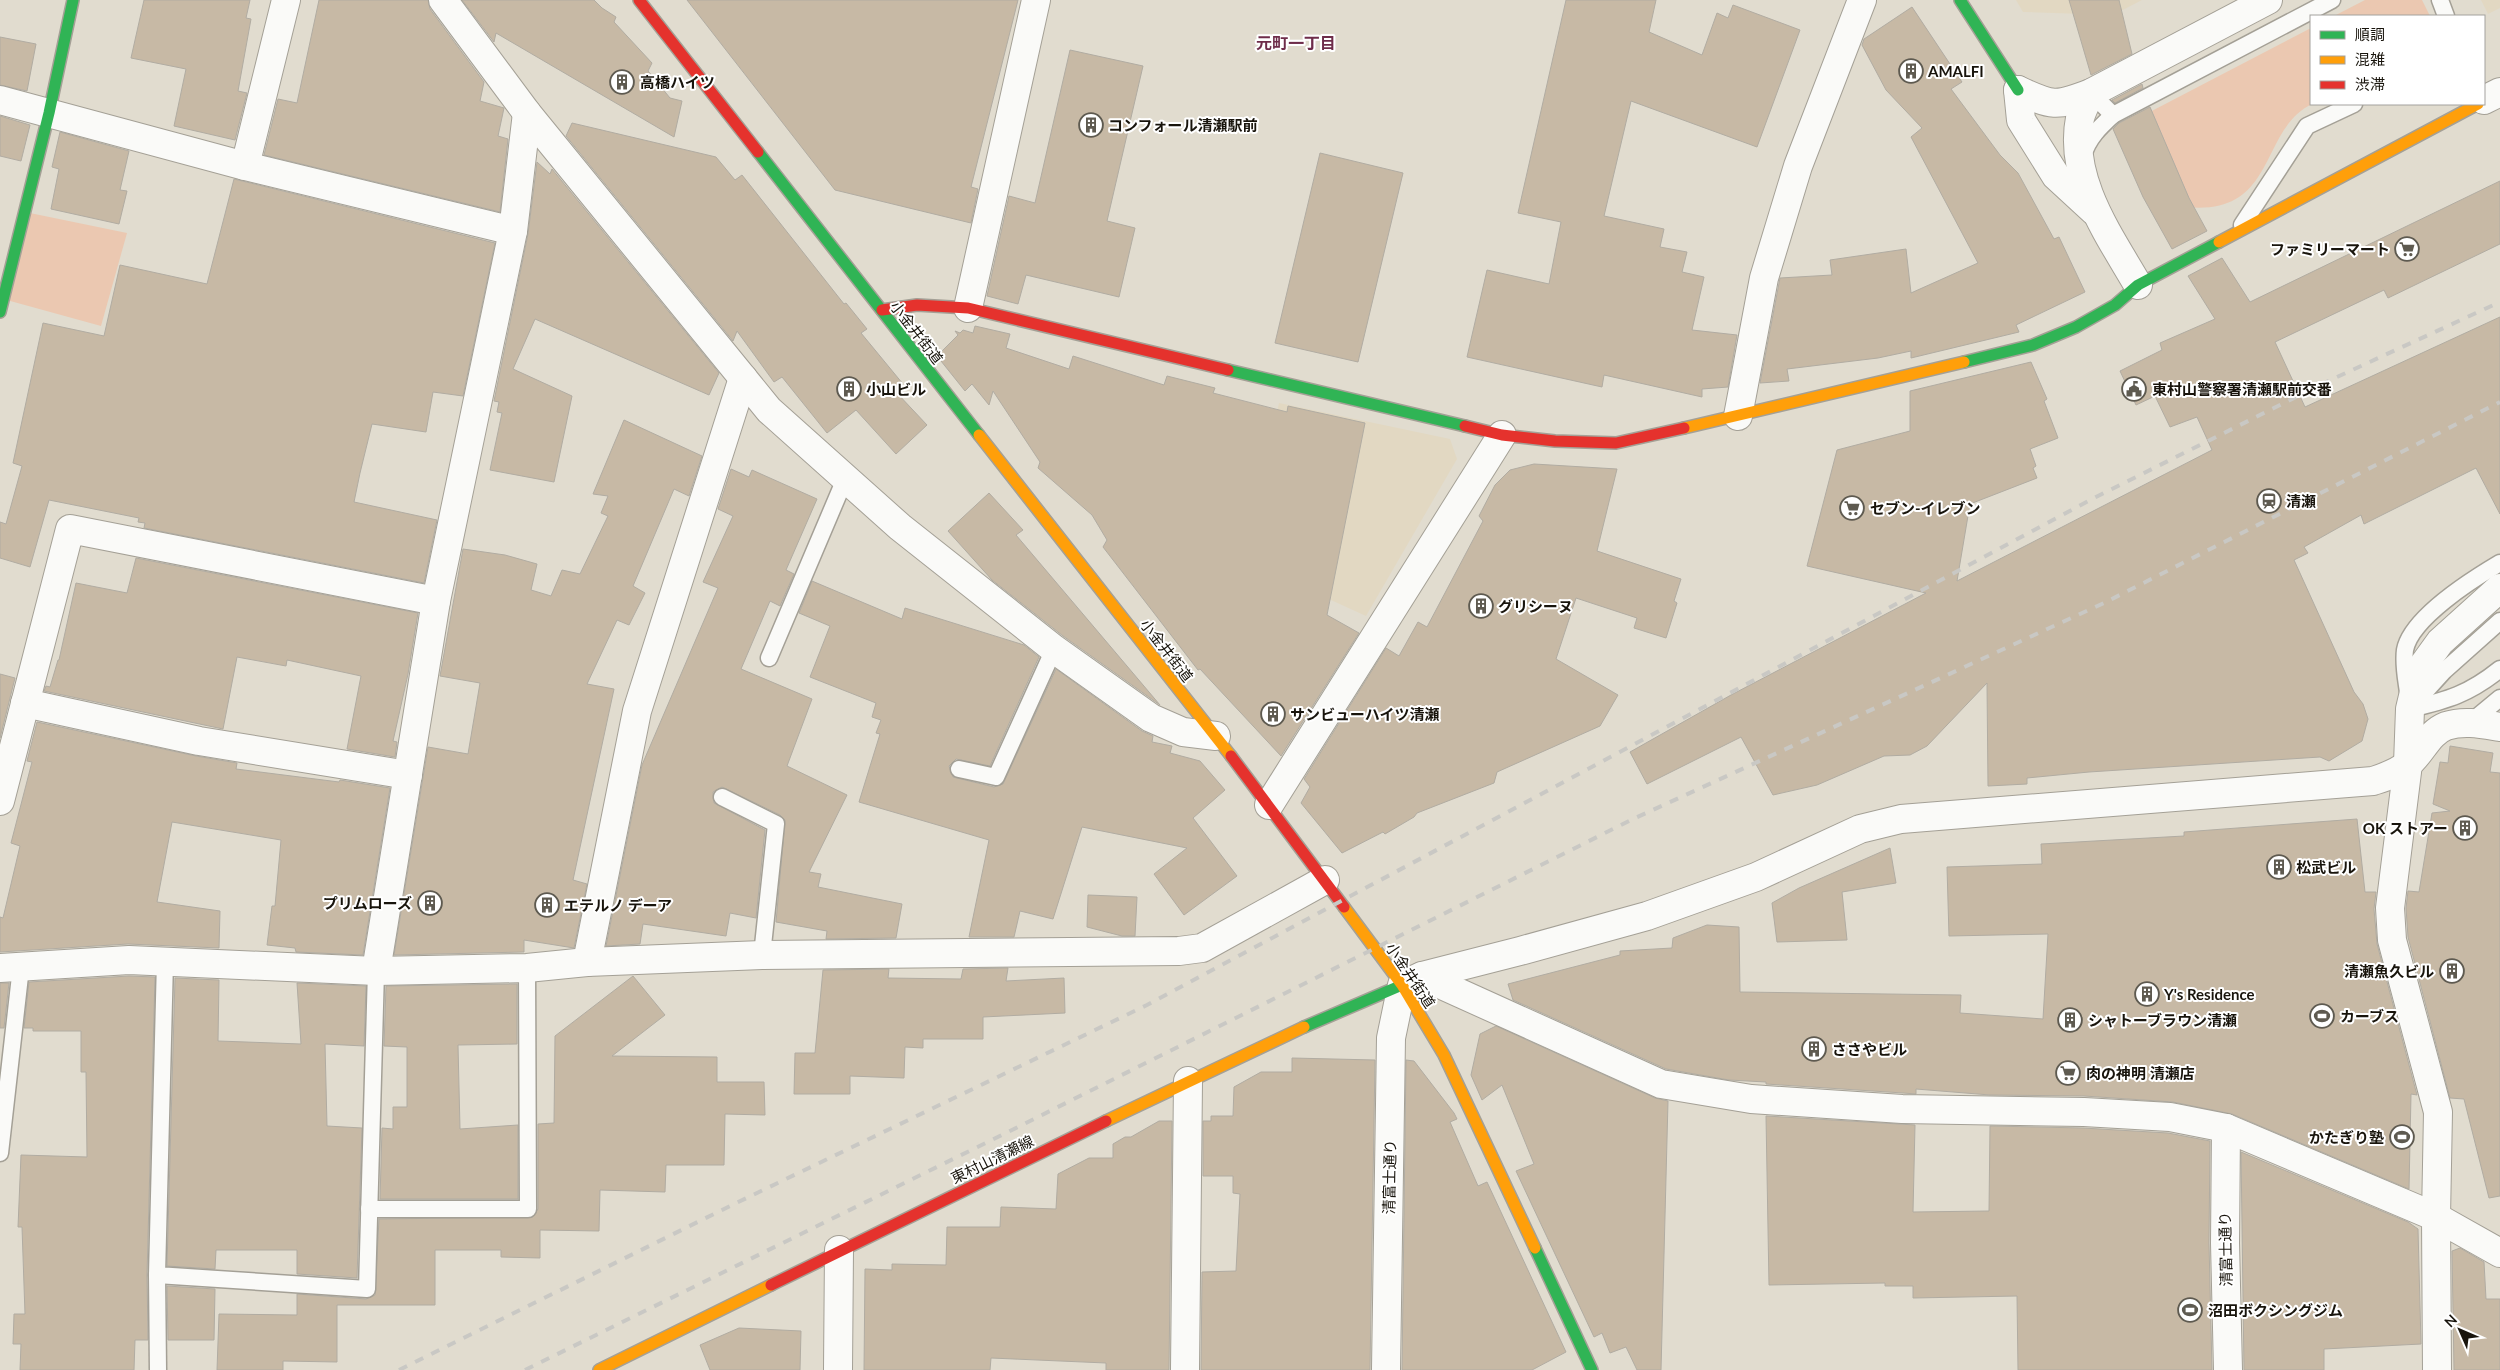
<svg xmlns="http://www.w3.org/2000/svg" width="2500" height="1370" viewBox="0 0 2500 1370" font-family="Lato,'Noto Sans JP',sans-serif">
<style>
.built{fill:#e2d8c2}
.green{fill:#ebc8b1}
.building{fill:#c7b9a5;stroke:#b1aca2}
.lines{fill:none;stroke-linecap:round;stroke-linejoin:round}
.lane-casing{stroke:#a4a096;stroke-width:19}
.street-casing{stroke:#a4a096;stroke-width:30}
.fast-casing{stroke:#a4a096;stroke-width:14}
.slow-casing{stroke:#a4a096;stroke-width:14}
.jam-casing{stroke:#a4a096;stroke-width:14}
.lane{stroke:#fafaf8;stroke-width:16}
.street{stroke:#fafaf8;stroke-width:28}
.fast{stroke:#30b455;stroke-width:11}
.slow{stroke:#ff9f0a;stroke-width:11}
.jam{stroke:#e5322d;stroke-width:11}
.rail{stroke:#c9c8c4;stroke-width:4;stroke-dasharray:9 9;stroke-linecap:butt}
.labels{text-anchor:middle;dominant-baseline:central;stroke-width:4;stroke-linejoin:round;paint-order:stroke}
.poi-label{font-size:15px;font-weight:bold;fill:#18140c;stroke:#fff;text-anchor:start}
.street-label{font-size:15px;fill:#18140c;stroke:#fff}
.neighbourhood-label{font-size:16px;font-weight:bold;fill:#6e2c4a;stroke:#fff}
</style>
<rect width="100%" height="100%" fill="#e1dccf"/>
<!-- built -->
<g class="built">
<path d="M2016 0H2142L2113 15 2023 12Z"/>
<path d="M2481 0H2500V8L2488 14Z"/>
<path d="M1279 403 1450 439 1457 459 1366 616 1243 560Z"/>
</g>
<!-- green -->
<g class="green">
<path d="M2365 0H2422L2430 16H2334Z"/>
<path d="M2311 28 2312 104C2258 130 2278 216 2186 207L2146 114Z"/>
<path d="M25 212 127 233 101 326 3 299Z"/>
</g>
<!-- building -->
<g class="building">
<path d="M144 0H250L246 18 251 19 238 91 247 93 235 140 174 126 186 69 131 58Z"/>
<path d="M319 0H428L430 9 484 82 480 101 504 108 498 136 508 139 500 212 264 155 278 99 297 103Z"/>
<path d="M462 0H594L602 8 616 17 614 22 652 63 648 71 670 98 682 101 674 137 496 33 494 42Z"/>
<path d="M687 0H1018L971 187 978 189 971 223 835 190Z"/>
<path d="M1566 0H1656L1649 32 1702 55 1717 13 1728 18 1733 5 1800 30 1757 147 1631 101 1604 216 1664 229 1660 247 1687 252 1682 272 1704 277 1692 330 1737 335 1728 387 1702 389V397L1604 375 1602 387 1467 357 1487 270 1549 284 1561 222 1518 213Z"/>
<path d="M2069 0H2119L2132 54 2091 75Z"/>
<path d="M1912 7 1962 82 1951 89 2000 155 2018 173 2054 239 2059 237 2085 292 2016 325 2019 332 1911 358V351L1878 358 1787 369 1789 381 1760 383 1780 278 1832 275 1830 260 1906 249 1911 293 1978 263 1911 137 1922 128 1886 90 1862 45 1864 39Z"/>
<path d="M0 37 36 44 27 91 0 85Z"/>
<path d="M1070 50 1143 66 1107 221 1135 228 1119 297 1026 275 1018 304 987 296 1009 196 1035 203Z"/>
<path d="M2142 84 2143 88 2115 103 2112 100Z"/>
<path d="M2150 107 2189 198 2207 231 2172 249 2143 197 2113 129 2119 123Z"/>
<path d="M0 116 30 125 21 161 0 156Z"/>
<path d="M572 123 716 157 735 180 742 175 844 304 846 303 867 329 861 333 903 384 896 392 927 425 896 454 856 410 827 433 782 377 774 382 737 331 733 341 566 136Z"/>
<path d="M60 132 129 151 120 190 127 191 119 224 51 209 59 169 52 167Z"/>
<path d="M1320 153 1403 173 1358 362 1275 343Z"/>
<path d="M537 162 550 174 552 169 719 373 709 395 535 319 513 369 572 396 554 482 490 470 502 413 497 412 499 402 494 401 528 234Z"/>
<path d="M234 179 495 243 463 396 433 392 426 432 372 424 360 473 354 502 437 520 424 583 144 528 145 523 138 522 139 518 49 500 30 567 0 558V522L6 524 22 466 13 463 43 323 104 336 120 265 207 284Z"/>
<path d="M2500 181V244L2388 298 2384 290 2275 342 2305 407 2500 317V514L2476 468 2364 524 2361 515 2304 547 2308 553 2294 560 2354 692 2363 704 2368 719 2362 741 2329 761 2320 757 2089 772 2027 778V784L1988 786 1987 683 1927 746 1910 755 1884 756 1817 785 1773 795 1741 737 1647 784 1630 752 1731 695 1926 593 1807 566 1837 450 1910 431V391L2031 362 2047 399 2044 401 2058 438 2030 449 2036 466 2033 468 2037 478 1970 504 1957 581 2212 450 2197 417 2170 427 2155 396 2136 405 2120 371 2162 350 2160 343 2215 319 2188 276 2222 258 2250 302Z"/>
<path d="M975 326 1010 334 1006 348 1069 369 1073 356 1164 385 1167 376 1215 388 1213 393 1287 412 1288 406 1365 423 1327 615 1359 633 1281 756 1200 669 1198 670 1103 547 1107 540 1092 515 1038 468 1040 462 993 391 989 405 972 384 965 391 937 356 958 335 955 331 960 333 963 330 973 333Z"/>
<path d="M624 420 702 456 689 496 674 489 633 586 645 593 629 625 617 620 587 684 614 689 573 880 587 884 574 948 524 940V952L394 955 428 747 468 754 480 683 440 676 463 549 505 555 537 564 531 590 551 596 562 570 580 574 608 516 601 513 608 496 593 494Z"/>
<path d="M1534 464 1617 469 1597 551 1681 579 1674 601 1677 603 1666 638 1634 628 1637 618 1576 598 1556 659 1618 695 1600 726 1497 772 1494 783 1417 813 1414 817 1385 834 1383 832 1342 853 1301 803 1310 787 1304 779 1386 648 1399 656 1418 622 1427 627 1483 521 1479 516 1495 485 1510 470Z"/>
<path d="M731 469 749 477 752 470 817 499 786 570 794 574 780 606 770 601 741 669 812 699 787 766 847 795 809 872 821 874 818 887 902 904 896 938 826 939 827 931 776 922 785 820 780 815 722 787 713 792 714 803 765 830 756 918 730 913 726 936 643 924 640 944 606 946 642 765 718 588 703 582 733 516 718 509Z"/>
<path d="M989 493 1023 530 1016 535 1160 705 1063 636 992 580 948 531Z"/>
<path d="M136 558 418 613 408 674 393 741 397 742 395 757 347 749 361 676 287 660 286 666 237 657 223 729 44 691 46 686 50 687 58 660H59L76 583 127 593Z"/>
<path d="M812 581 902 619 905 608 1024 645 1039 657 990 766 956 759 949 766 953 777 994 787 1003 784 1056 669 1142 731 1153 736 1152 742 1172 746 1170 753 1200 761 1225 790 1193 818 1237 876 1184 915 1154 874 1187 848 1082 827 1053 919 1020 911 1014 937H969L989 840 859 802 880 734 876 733 881 720 872 717 876 703 810 677 830 626 799 613Z"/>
<path d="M0 674 15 678 0 738Z"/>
<path d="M37 722 196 756 237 763 236 769 339 782 340 780 390 788 363 955 296 952 295 948 267 945 272 906H275L281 840 172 822 157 902 220 911 219 948 128 944 0 952V917L3 918 20 846 11 843 32 762 27 761Z"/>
<path d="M2450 746 2493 753 2490 772 2500 773V1196L2489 1198 2464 1099 2450 1098 2408 937 2406 908 2408 891 2419 892 2432 813 2450 811 2433 804 2440 762 2448 763Z"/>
<path d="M2357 819 2365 892H2376L2374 909 2377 944 2417 1095 2411 1094 2409 1189 2232 1114 2173 1102 2084 1096 1990 1095 1916 1089V1094L1903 1093 1766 1084V1082L1729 1080 1666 1069 1513 1000 1508 984 1620 955V951L1672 948 1673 938 1707 925 1739 927 1740 992 1961 995 1960 1013 2043 1019 2048 934 1949 936 1947 867 2042 864 2041 844 2184 836V832Z"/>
<path d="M1890 848 1896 883 1842 892 1847 940 1777 942 1772 903 1799 888Z"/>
<path d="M1088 895 1137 897 1135 936H1122L1087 927Z"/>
<path d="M1008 968 1006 981 1064 978 1065 1013 983 1017V1039H923V1048L905 1047 904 1078 850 1076V1094H794L795 1053H815L823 970 889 969 888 978 961 979 963 969Z"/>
<path d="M129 976 155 977 147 1275 148 1340H135L134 1370H20L21 1344H13L14 1314H25L22 1227H18L21 1155 87 1157 86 1072H81V1031H33V1028H24L29 982Z"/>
<path d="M633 976 665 1015 612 1056 717 1057V1082H764L765 1115 725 1114 724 1165H666L665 1192 600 1190 599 1231 540 1230V1258L501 1257V1250H435V1305H337V1362L283 1361V1370H217L219 1314 297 1315V1294L366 1299 375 1295 379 1219 533 1217 538 1209V1124L554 1123 555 1036Z"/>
<path d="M175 978 219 980 218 1041 301 1044 297 983 366 986 364 1046 325 1044 327 1126 362 1128 357 1278 297 1274V1250H216L215 1269 167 1266Z"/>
<path d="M0 983H9L4 1028H0Z"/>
<path d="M517 984V1044L458 1045 460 1129 518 1125V1199H380L382 1128 393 1129V1107H407V1047L384 1046 386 986Z"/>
<path d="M1496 1026 1655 1098 1668 1101 1661 1370H1637L1626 1347 1610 1353 1602 1333 1594 1337 1516 1171 1534 1164 1502 1085 1482 1100 1471 1075 1480 1034Z"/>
<path d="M1292 1058 1375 1060 1370 1370H1201L1202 1272 1236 1271 1240 1194 1233 1193V1176H1203V1121H1211V1116H1233L1234 1087 1261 1072H1292Z"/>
<path d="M1406 1060 1414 1061 1454 1113 1457 1119 1450 1122 1478 1186 1487 1182 1566 1352 1532 1370H1402Z"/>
<path d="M1766 1116 1915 1125 1913 1212 1989 1211 1990 1126 2083 1128 2168 1133 2210 1141 2209 1243 2212 1370H2018L2017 1296 1913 1298V1286H1885V1283L1769 1285Z"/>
<path d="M1159 1121H1172L1169 1370H1106V1363L991 1358 990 1370H864L865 1269 892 1270V1264L946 1265 947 1227H1000L1001 1207 1056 1209 1058 1174 1089 1158H1113V1144L1125 1137H1131Z"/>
<path d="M2241 1152 2408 1222 2418 1229 2421 1344 2324 1349V1370H2244Z"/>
<path d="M2460 1248 2484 1262 2486 1299H2500V1370H2454L2452 1251Z"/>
<path d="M167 1286 215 1289 214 1340H168Z"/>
<path d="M739 1328 801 1331 800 1370H710L700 1345Z"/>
</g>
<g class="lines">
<!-- lane casing -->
<g class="lane-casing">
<g id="lane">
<path d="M2440 0 2446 16"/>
<path d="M2091 93 2113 115"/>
<path d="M2083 156C2088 138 2100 127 2113 115L2332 0"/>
<path d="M2242 225 2307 126 2354 104"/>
<path d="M769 658 845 479"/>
<path d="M2408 692C2406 678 2403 664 2405 650 2411 618 2473 579 2500 563"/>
<path d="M2415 703 2444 671 2500 621"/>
<path d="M2410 709C2448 700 2469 694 2500 669"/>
<path d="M2471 722 2500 698"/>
<path d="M959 769 996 777 1054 649"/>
<path d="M722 797 776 824 762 955"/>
<path d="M165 961 157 1275 367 1289 376 971"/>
<path d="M0 1153 21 967"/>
<path d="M369 1209H528L527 968"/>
<path d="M157 1275 158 1370"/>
</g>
</g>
<!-- street casing -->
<g class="street-casing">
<g id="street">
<path d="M443 0 527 113 769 410 900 527 1054 649 1151 718 1183 732 1216 736"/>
<path d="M2018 90C2052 106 2056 107 2091 93L2268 0"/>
<path d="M2018 90 2021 120 2056 176 2094 211"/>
<path d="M2091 93C2087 101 2082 110 2080 118 2068 179 2109 235 2138 285"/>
<path d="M0 100 245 166 513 231 527 113"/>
<path d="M2484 100 2500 92"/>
<path d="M245 166 286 0"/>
<path d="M968 308 1036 0"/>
<path d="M1738 416 1764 278 1798 166 1862 0"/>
<path d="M25 703 199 741 408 775"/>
<path d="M0 801 70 529 436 601"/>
<path d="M1269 805 1502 435"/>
<path d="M587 962 637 711 743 378"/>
<path d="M0 968 129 960 376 971 527 968 587 962 762 955 1179 951 1202 948 1325 880"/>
<path d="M376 971 436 601 513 231"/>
<path d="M1422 976 1661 1084 1751 1099 1902 1109 2084 1112 2170 1117 2226 1128 2436 1217 2500 1253"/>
<path d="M2226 1128 2225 1243 2228 1370"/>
<path d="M838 1370 839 1250"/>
<path d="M1185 1370 1188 1081"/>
<path d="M1386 1370 1391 1038 1402 985 1422 976 1520 951 1647 916 1756 877 1860 829 1901 819 2373 781C2385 777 2398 773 2408 764 2422 753 2428 733 2446 726 2464 720 2482 724 2500 727"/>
<path d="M2437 1370 2436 1217 2438 1112 2392 940 2390 908 2408 764 2410 709 2419 671 2440 642 2500 588"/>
</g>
</g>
<!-- fast casing -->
<g class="fast-casing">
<g id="fast">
<path d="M1960 0 2018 90"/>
<path d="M758 152 979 435"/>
<path d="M0 312 49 113 73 0"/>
<path d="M1964 362 2033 345 2076 327 2115 305 2138 285 2219 242"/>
<path d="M1228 370 1465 426"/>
<path d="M1304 1027 1402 985"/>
<path d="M1535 1248 1592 1370"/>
</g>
</g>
<!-- slow casing -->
<g class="slow-casing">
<g id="slow">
<path d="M2219 242 2478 104"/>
<path d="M1684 428 1964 362"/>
<path d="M979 435 1231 756"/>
<path d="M1344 907 1402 985 1444 1055 1535 1248"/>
<path d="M1106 1121 1304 1027"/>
<path d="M599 1370 771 1285"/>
</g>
</g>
<!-- jam casing -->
<g class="jam-casing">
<g id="jam">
<path d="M639 0 758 152"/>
<path d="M882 310 917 305 968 308 1228 370"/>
<path d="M1465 426 1502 435 1555 441 1616 443 1684 428"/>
<path d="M1231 756 1344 907"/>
<path d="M771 1285 1106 1121"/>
</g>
</g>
<!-- lane -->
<use href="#lane" class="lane"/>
<!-- street -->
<use href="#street" class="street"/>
<!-- fast -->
<use href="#fast" class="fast"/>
<!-- slow -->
<use href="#slow" class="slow"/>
<!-- jam -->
<use href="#jam" class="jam"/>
<!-- rail -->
<g class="rail">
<path d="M399 1370 730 1206 1147 1005 2096 497 2324 383 2500 302"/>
<path d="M525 1370 1012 1130 1631 820 2104 603 2500 402"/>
</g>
</g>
<!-- icons -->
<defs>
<g id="building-ring" transform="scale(1.25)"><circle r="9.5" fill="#fff" stroke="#5e5a50" stroke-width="1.5"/><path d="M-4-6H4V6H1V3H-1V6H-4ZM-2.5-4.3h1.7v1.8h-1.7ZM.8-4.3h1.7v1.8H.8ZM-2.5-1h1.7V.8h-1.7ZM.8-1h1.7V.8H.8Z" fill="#5e5a50"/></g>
<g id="supermarket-ring" transform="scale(1.25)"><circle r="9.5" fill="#fff" stroke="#5e5a50" stroke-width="1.5"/><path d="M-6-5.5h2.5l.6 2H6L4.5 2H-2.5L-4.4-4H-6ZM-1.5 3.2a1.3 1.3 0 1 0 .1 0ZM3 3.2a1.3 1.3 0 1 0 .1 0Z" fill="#5e5a50"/></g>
<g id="civic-ring" transform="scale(1.25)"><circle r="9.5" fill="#fff" stroke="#5e5a50" stroke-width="1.5"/><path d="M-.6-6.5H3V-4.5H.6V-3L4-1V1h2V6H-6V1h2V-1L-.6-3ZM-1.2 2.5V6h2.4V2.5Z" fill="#5e5a50"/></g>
<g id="station-ring" transform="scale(1.25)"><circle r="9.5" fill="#fff" stroke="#5e5a50" stroke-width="1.5"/><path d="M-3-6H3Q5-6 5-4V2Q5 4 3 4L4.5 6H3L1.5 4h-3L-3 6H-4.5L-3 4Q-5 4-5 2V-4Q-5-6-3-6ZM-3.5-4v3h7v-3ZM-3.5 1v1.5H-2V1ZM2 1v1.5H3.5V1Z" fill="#5e5a50"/></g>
<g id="stadium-ring" transform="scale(1.25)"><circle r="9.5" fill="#fff" stroke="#5e5a50" stroke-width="1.5"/><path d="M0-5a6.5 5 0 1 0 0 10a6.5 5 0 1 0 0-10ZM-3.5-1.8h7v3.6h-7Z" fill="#5e5a50"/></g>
</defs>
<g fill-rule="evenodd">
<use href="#building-ring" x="1911" y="71"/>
<use href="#building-ring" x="622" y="82"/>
<use href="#building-ring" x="1091" y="125"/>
<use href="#supermarket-ring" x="2407" y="249"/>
<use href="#building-ring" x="849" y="389"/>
<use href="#civic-ring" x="2134" y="389"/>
<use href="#station-ring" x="2269" y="501"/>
<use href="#supermarket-ring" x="1852" y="508"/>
<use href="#building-ring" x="1481" y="606"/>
<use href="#building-ring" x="1273" y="714"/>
<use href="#building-ring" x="2465" y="828"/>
<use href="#building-ring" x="2279" y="867"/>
<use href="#building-ring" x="430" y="903"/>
<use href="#building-ring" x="547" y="905"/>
<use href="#building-ring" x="2452" y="971"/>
<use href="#building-ring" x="2147" y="994"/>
<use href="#stadium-ring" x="2322" y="1016"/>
<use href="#building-ring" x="2070" y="1020"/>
<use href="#building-ring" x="1814" y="1049"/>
<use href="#supermarket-ring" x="2068" y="1073"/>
<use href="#stadium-ring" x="2402" y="1137"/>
<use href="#stadium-ring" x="2190" y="1310"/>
</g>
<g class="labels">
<!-- poi labels -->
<g class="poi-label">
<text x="1928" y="71">AMALFI</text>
<text x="640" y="82">高橋ハイツ</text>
<text x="1108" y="125">コンフォール清瀬駅前</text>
<text x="2390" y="249" text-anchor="end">ファミリーマート</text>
<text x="866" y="389">小山ビル</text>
<text x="2152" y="389">東村山警察署清瀬駅前交番</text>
<text x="2286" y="501">清瀬</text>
<text x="1870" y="508">セブン-イレブン</text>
<text x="1498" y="606">グリシーヌ</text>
<text x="1290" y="714">サンビューハイツ清瀬</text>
<text x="2448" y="828" text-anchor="end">OK ストアー</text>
<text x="2296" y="867">松武ビル</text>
<text x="412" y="903" text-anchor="end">プリムローズ</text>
<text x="564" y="905">エテルノ デーア</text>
<text x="2434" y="971" text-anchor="end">清瀬魚久ビル</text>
<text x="2164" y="994">Y's Residence</text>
<text x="2340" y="1016">カーブス</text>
<text x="2088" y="1020">シャトーブラウン清瀬</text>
<text x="1832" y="1049">ささやビル</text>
<text x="2086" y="1073">肉の神明 清瀬店</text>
<text x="2384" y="1137" text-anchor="end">かたぎり塾</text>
<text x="2208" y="1310">沼田ボクシングジム</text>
</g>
<!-- street labels -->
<g class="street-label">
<text transform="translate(917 332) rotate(52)">小金井街道</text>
<text transform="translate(1167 650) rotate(52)">小金井街道</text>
<text transform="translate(1411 975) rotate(56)">小金井街道</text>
<text transform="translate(992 1159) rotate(-26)">東村山清瀬線</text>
<text transform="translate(1389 1177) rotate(-89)">清富士通り</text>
<text transform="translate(2225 1249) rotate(-91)">清富士通り</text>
</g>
<!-- neighbourhood labels -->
<g class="neighbourhood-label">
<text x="1296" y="42">元町一丁目</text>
</g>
</g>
<!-- legend -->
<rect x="2310" y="15" width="175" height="90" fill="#ffffff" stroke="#a3a19e"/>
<rect x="2320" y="31" width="25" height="8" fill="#30b455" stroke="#a3a19e"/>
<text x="2355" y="40" font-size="15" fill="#18140c">順調</text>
<rect x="2320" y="56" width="25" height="8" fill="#ff9f0a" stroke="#a3a19e"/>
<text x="2355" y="65" font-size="15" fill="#18140c">混雑</text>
<rect x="2320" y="81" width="25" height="8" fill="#e5322d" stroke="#a3a19e"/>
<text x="2355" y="90" font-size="15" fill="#18140c">渋滞</text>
<!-- north arrow -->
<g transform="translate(2460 1330) rotate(315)" stroke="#ffffff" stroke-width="4" paint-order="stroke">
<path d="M0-4L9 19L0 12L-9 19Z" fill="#18140c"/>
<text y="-8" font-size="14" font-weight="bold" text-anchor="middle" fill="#18140c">N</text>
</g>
</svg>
